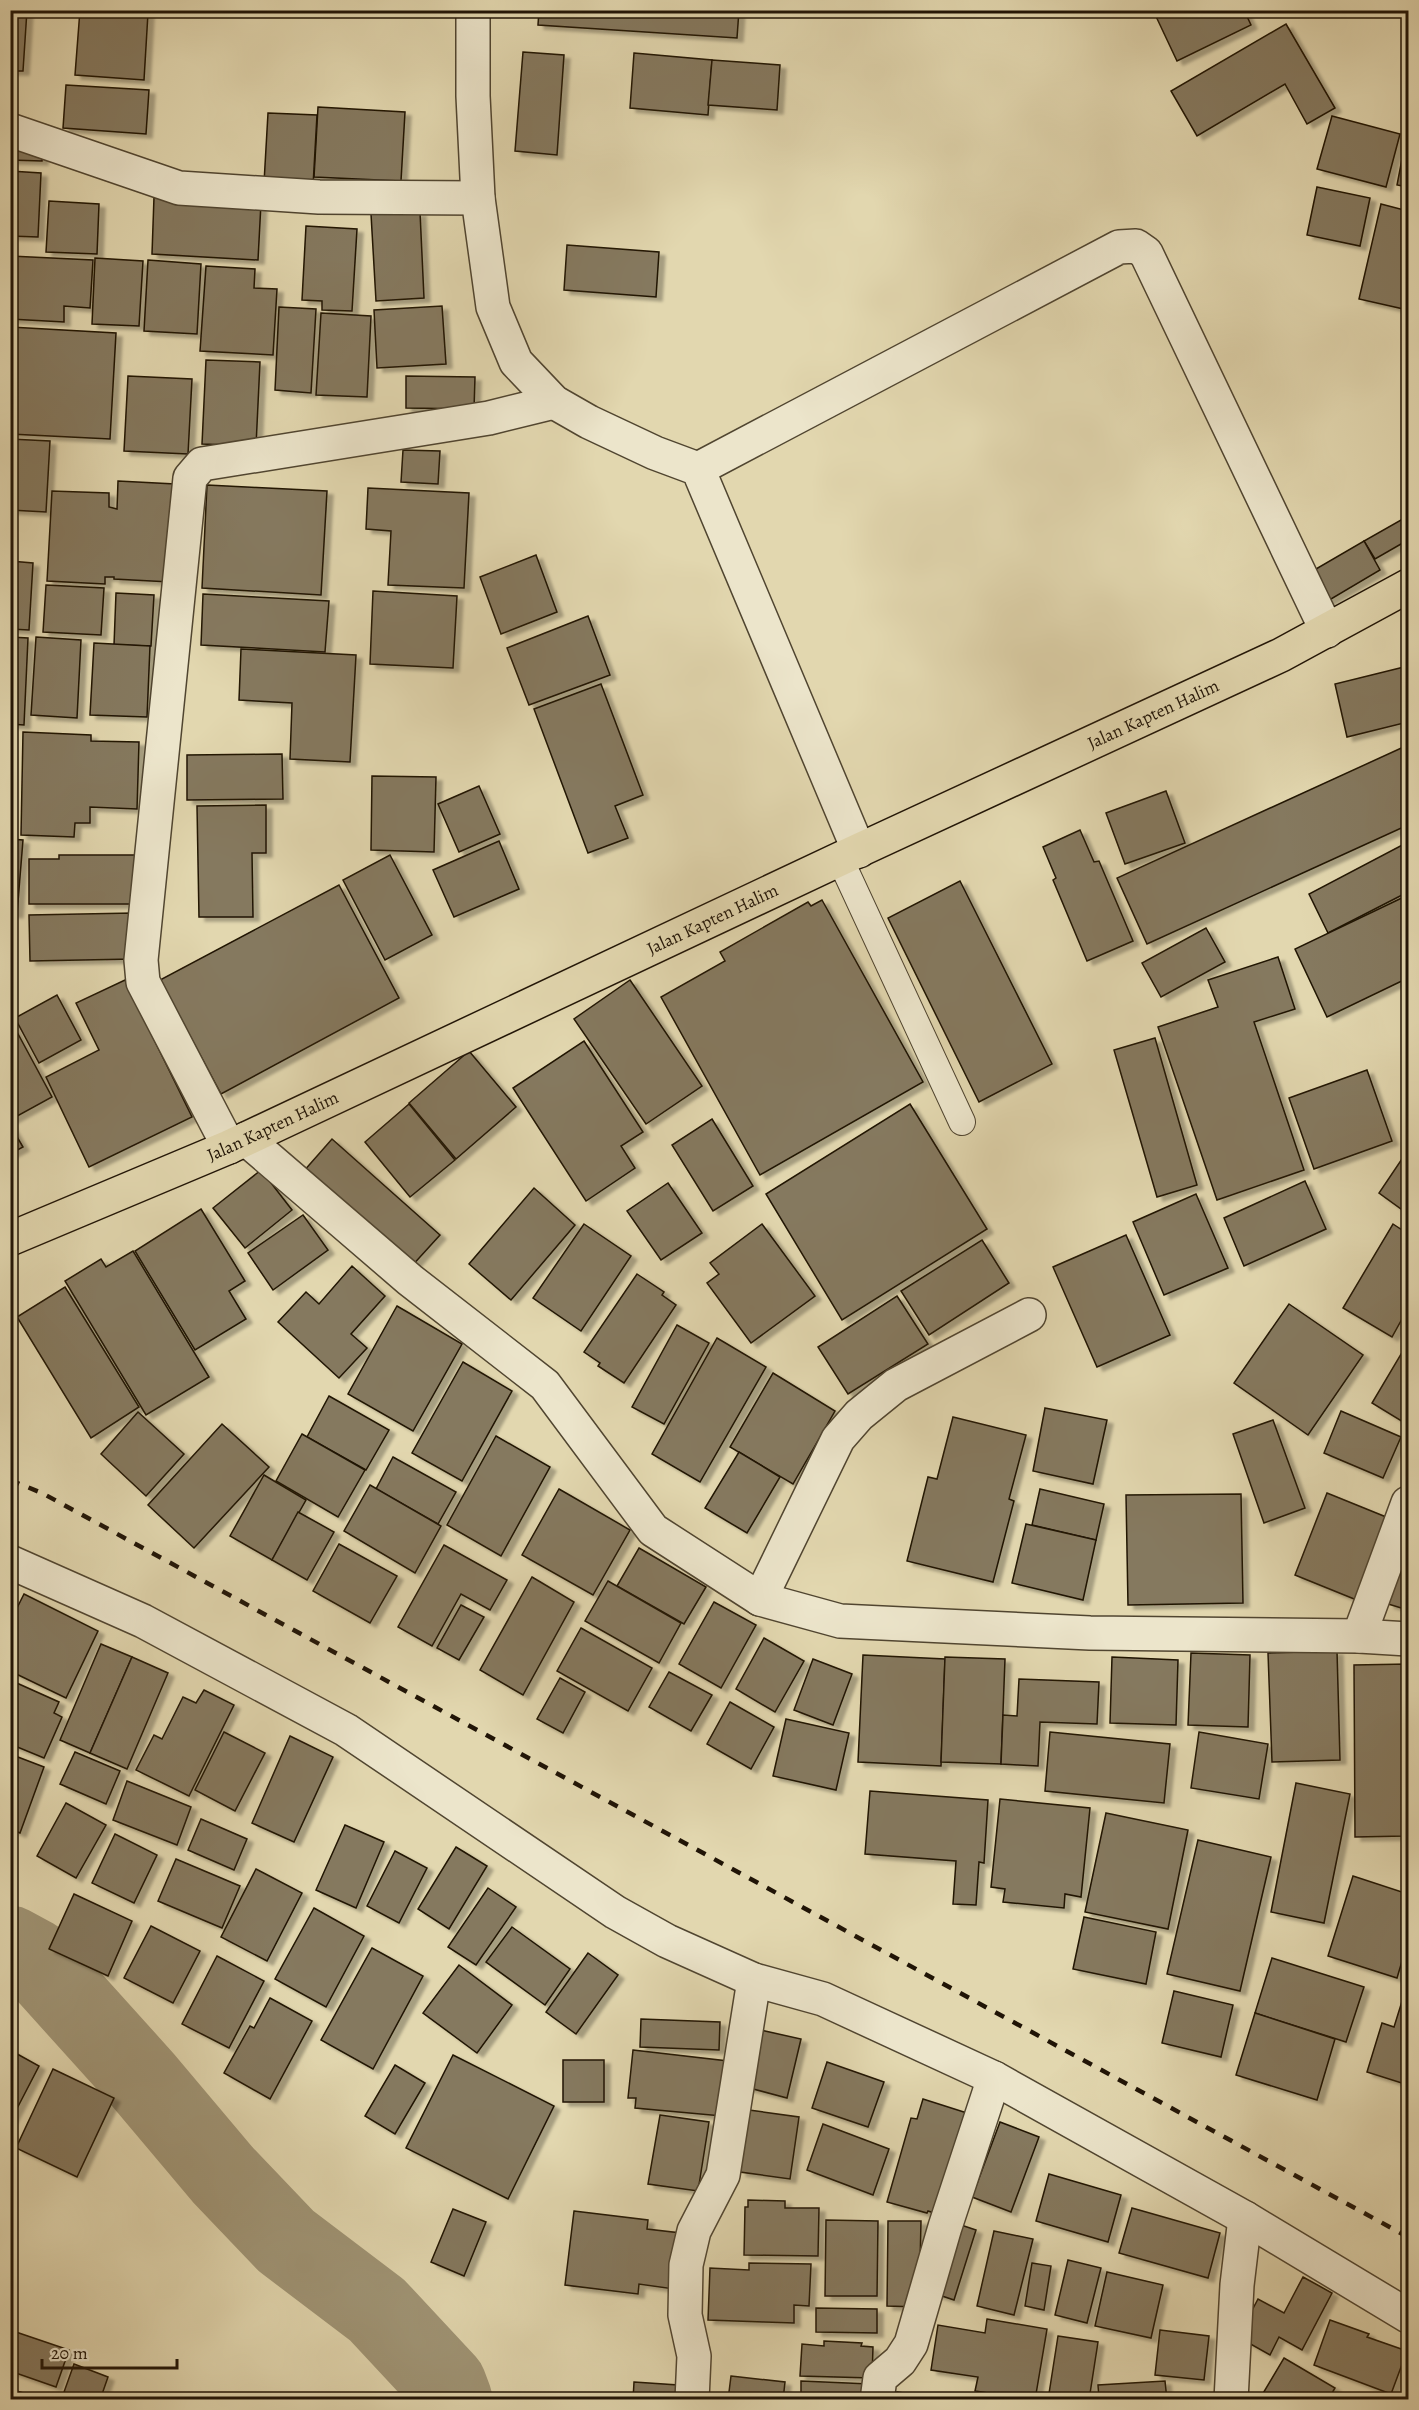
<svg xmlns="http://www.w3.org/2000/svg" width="1419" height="2410" viewBox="0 0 1419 2410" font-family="Alegreya,serif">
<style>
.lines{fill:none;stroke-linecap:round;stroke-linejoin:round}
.river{stroke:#a09576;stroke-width:81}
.building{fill:#85795e;stroke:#201406;stroke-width:1.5;filter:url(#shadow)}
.service-casing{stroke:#504530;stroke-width:28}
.minor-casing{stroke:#504530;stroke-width:36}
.primary-casing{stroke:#201406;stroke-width:36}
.service{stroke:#ece5cb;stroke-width:26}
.minor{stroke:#ece5cb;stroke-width:33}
.primary{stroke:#e2d7af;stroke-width:33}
.rail{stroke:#201406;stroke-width:4.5;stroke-dasharray:10 10;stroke-linecap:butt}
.labels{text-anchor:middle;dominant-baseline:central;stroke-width:5;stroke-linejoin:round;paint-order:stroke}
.street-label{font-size:18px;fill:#201406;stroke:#ece5cb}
</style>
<defs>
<filter id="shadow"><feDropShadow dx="6" dy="4" stdDeviation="1.5" flood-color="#0004"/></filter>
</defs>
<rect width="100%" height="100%" fill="#e2d7af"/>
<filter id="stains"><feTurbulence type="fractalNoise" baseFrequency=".00333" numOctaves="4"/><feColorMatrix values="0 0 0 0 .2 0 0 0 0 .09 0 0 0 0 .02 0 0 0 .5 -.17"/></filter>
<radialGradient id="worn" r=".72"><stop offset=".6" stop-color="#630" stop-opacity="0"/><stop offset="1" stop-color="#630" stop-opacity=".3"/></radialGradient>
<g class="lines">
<!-- river -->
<path class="river" d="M10 1946 34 1959 143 2080 223 2175 286 2241 377 2310 446 2384 452 2400"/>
</g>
<!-- building -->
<g class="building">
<path d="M10 10H27L23 71H10Z"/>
<path d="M80 10 148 13 144 80 75 75Z"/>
<path d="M539 10H739L737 38 538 25Z"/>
<path d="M1153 10H1244L1251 25 1177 61Z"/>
<path d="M1286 24 1335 108 1307 124 1285 84 1197 136 1171 91Z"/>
<path d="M1408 38V65L1402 64Z"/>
<path d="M523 52 564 55 557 155 515 151Z"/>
<path d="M634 53 712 60 708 115 630 108Z"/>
<path d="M712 60 780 65 777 110 708 105Z"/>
<path d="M66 85 149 90 146 134 63 128Z"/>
<path d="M318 107 405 112 401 181 314 177Z"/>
<path d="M268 113 317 115 313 186 264 183Z"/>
<path d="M1332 116 1400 134 1386 187 1317 169Z"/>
<path d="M1408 128V187L1397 185Z"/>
<path d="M10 142 43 144 42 161 10 160Z"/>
<path d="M10 171 41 173 38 237 10 236Z"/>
<path d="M1317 187 1370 198 1360 246 1307 235Z"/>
<path d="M154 197 261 203 258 260 152 254Z"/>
<path d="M49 201 99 204 97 254 46 252Z"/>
<path d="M1381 204 1408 211V310L1359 299Z"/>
<path d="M420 212 424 298 376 301 371 214Z"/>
<path d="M306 226 357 229 352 311 322 310V301L302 300Z"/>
<path d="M567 245 659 252 656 297 564 290Z"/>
<path d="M10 256 93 260 90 308 64 306V322L10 319Z"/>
<path d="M95 258 143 261 139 326 92 324Z"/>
<path d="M148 260 201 264 197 334 144 331Z"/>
<path d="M206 266 255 269 254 288 277 289 273 355 200 351Z"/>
<path d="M442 306 446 364 377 368 374 310Z"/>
<path d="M279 307 316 309 311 393 275 390Z"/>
<path d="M321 313 371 316 367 397 316 395Z"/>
<path d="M10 327 116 333 110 439 10 434Z"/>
<path d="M206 360 260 362 256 446 202 444Z"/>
<path d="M128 376 192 379 188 454 124 451Z"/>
<path d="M406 376 475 377 474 409 406 408Z"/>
<path d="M10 439 50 441 46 512 10 510Z"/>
<path d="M403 450 440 451 438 484 401 482Z"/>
<path d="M118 481 175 484 170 582 114 579V577H105V584L47 581 52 491 109 493V507L117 509Z"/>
<path d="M207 485 327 491 321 595 202 588Z"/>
<path d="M368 488 469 493 464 588 388 585 391 531 366 529Z"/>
<path d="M1408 516V540L1375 559 1364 541Z"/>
<path d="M1364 541 1380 570 1326 602 1309 573Z"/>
<path d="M536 555 557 612 501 634 480 577Z"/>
<path d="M10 561 33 563 29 630 10 629Z"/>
<path d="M46 585 104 588 101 635 43 632Z"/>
<path d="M373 591 457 596 453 668 370 664Z"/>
<path d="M116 593 154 595 151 646 114 645Z"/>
<path d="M203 594 329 601 325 652 201 645Z"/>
<path d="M588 616 610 675 529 705 507 648Z"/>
<path d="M10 637 28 638 24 725 10 724Z"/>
<path d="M36 637 81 640 77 718 31 715Z"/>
<path d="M94 643 150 646 147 717 90 715Z"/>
<path d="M241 649 356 655 350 762 290 759 292 703 239 700Z"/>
<path d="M1408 666V722L1347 737 1335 684Z"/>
<path d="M601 684 643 795 615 806 628 838 588 853 534 709Z"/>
<path d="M23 732 91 735V741L139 742 137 809 90 807V823H75L74 837 21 835Z"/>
<path d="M1408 745V825L1147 944 1117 878Z"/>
<path d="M282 754 283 799 187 800V755Z"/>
<path d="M372 776 436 777 434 852 371 850Z"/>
<path d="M479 786 500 834 459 852 438 804Z"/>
<path d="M1166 791 1185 843 1125 864 1106 813Z"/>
<path d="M266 805V853H252L253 917H199L197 806Z"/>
<path d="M1080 830 1094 862 1099 861 1133 941 1087 961 1053 880 1056 878 1043 847Z"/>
<path d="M10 839 23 840 17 914 10 913Z"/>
<path d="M499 841 519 889 454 917 433 870Z"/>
<path d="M1408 842V892L1328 933 1309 894Z"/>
<path d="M59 855H137L136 904H29V859H59Z"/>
<path d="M390 855 432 935 385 960 343 880Z"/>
<path d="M960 881 1052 1064 979 1102 888 918Z"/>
<path d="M339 885 399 998 221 1094 160 980Z"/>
<path d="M1408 895V978L1327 1017 1295 949Z"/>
<path d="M822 900 923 1082 760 1175 661 997 725 961 720 952 808 902 811 906Z"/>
<path d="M133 913 134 959 30 961 29 915Z"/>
<path d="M1206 928 1225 962 1161 997 1142 963Z"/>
<path d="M1278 957 1295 1009 1254 1022 1304 1170 1217 1200 1158 1027 1218 1007 1208 980Z"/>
<path d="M125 980 192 1117 89 1167 46 1077 99 1050 76 1003Z"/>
<path d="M630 980 702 1086 646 1124 574 1019Z"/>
<path d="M57 995 81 1040 39 1063 15 1018Z"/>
<path d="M10 1019 52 1097 10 1120Z"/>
<path d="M1155 1038 1197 1185 1157 1197 1114 1050Z"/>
<path d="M584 1041 643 1132 621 1146 635 1168 586 1201 513 1088Z"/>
<path d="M469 1051 516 1107 456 1159 409 1103Z"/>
<path d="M1367 1070 1392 1141 1314 1169 1289 1098Z"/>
<path d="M409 1104 455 1160 410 1197 365 1142Z"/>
<path d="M910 1104 987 1229 842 1320 766 1194Z"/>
<path d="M712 1119 753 1186 713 1211 672 1145Z"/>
<path d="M10 1125 23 1147 10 1154Z"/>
<path d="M332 1139 440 1235 410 1268 303 1172Z"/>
<path d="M1408 1150V1214L1379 1193Z"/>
<path d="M261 1170 292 1210 245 1248 213 1208Z"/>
<path d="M1305 1181 1326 1229 1244 1266 1224 1218Z"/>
<path d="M668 1183 702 1233 661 1260 627 1211Z"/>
<path d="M534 1188 575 1225 511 1300 469 1264Z"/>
<path d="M1196 1194 1228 1268 1164 1295 1133 1222Z"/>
<path d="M201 1209 245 1281 229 1291 246 1319 195 1350 135 1251Z"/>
<path d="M303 1215 328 1250 273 1290 248 1253Z"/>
<path d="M584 1224 631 1256 581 1331 533 1298Z"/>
<path d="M762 1224 815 1296 751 1343 707 1283 719 1274 710 1263Z"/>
<path d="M1393 1224 1408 1234V1308L1392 1337 1343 1308Z"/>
<path d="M1126 1235 1170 1335 1097 1367 1053 1267Z"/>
<path d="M982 1240 1009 1283 929 1335 901 1291Z"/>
<path d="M133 1251 209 1377 146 1415 65 1281 101 1259 106 1267Z"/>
<path d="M352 1266 385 1296 351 1334 367 1348 339 1378 278 1322 306 1292 319 1304Z"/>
<path d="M637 1274 664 1292 662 1295 676 1305 624 1383 598 1366 600 1363 584 1352Z"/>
<path d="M65 1287 139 1407 91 1438 17 1317Z"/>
<path d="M897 1296 928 1344 848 1394 818 1347Z"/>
<path d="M1289 1304 1363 1355 1308 1435 1234 1383Z"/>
<path d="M397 1306 462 1344 413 1431 348 1394Z"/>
<path d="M677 1325 709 1343 664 1424 632 1407Z"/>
<path d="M717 1338 766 1367 700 1482 652 1454Z"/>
<path d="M1404 1349 1408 1352V1425L1372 1403Z"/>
<path d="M463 1362 512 1391 462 1481 412 1453Z"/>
<path d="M773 1373 835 1411 793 1484 730 1447Z"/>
<path d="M329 1396 389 1430 366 1470 307 1437Z"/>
<path d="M1045 1408 1107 1420 1093 1484 1033 1471Z"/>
<path d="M1341 1411 1401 1437 1383 1478 1324 1453Z"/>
<path d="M138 1412 184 1454 146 1496 101 1454Z"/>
<path d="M953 1417 1026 1435 1009 1499 1014 1501 993 1582 907 1561 928 1477 937 1479Z"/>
<path d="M1273 1420 1305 1508 1264 1523 1233 1434Z"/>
<path d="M222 1424 269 1467 194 1548 148 1505Z"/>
<path d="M302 1434 365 1470 338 1517 276 1481Z"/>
<path d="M496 1436 550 1467 501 1556 447 1525Z"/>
<path d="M739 1452 780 1477 747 1533 705 1508Z"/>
<path d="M393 1457 456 1492 438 1524 376 1489Z"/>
<path d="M264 1475 306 1500 272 1560 230 1536Z"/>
<path d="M370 1485 441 1526 415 1573 344 1531Z"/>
<path d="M559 1489 630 1530 593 1595 522 1555Z"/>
<path d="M1040 1489 1104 1504 1096 1540 1032 1525Z"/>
<path d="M1327 1493 1396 1521 1364 1603 1295 1575Z"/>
<path d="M1241 1494 1243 1603 1128 1605 1126 1495Z"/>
<path d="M298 1512 334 1532 307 1580 272 1560Z"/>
<path d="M1026 1524 1096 1540 1083 1600 1012 1583Z"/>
<path d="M339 1544 397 1576 370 1623 313 1591Z"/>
<path d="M444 1545 507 1580 490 1610 461 1594 432 1646 398 1627Z"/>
<path d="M639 1548 706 1587 684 1624 617 1586Z"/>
<path d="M1403 1555 1408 1557V1610L1388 1604Z"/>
<path d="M532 1577 574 1602 523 1695 480 1670Z"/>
<path d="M608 1581 681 1623 659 1663 585 1621Z"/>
<path d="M24 1594 98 1631 66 1698 10 1671V1622Z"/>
<path d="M714 1602 756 1625 721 1688 679 1664Z"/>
<path d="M461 1605 484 1617 459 1660 437 1648Z"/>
<path d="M581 1628 652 1668 628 1711 557 1671Z"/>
<path d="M764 1638 804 1661 775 1712 736 1689Z"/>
<path d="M101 1644 132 1657 90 1753 60 1740Z"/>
<path d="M1337 1651 1340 1760 1272 1762 1268 1653Z"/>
<path d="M1191 1653 1250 1655 1248 1727 1188 1725Z"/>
<path d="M863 1655 945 1659 941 1766 858 1762Z"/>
<path d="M132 1657 168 1673 127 1769 90 1753Z"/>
<path d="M945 1657 1005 1659 1001 1764 941 1762Z"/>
<path d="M1112 1657 1178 1660 1176 1725 1110 1723Z"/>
<path d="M813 1659 852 1674 833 1725 794 1710Z"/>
<path d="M1408 1664V1806H1404L1405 1836 1355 1837 1354 1665Z"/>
<path d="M669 1672 712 1695 691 1731 649 1707Z"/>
<path d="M560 1678 585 1692 563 1733 537 1719Z"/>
<path d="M1019 1679 1099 1682 1097 1724 1040 1722 1038 1766 1001 1764 1003 1715 1017 1716Z"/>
<path d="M10 1680 59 1702 54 1713 62 1717 44 1758 10 1744Z"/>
<path d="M204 1690 234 1705 189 1796 136 1770 154 1735 162 1739 183 1697 196 1703Z"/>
<path d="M730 1702 774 1727 751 1769 707 1744Z"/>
<path d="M786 1719 849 1733 836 1790 773 1776Z"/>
<path d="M224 1732 265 1753 235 1811 195 1790Z"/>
<path d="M1050 1732 1170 1744 1164 1803 1045 1791Z"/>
<path d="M1199 1732 1268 1744 1259 1799 1191 1788Z"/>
<path d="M290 1736 333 1757 294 1842 252 1823Z"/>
<path d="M75 1752 120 1771 106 1804 60 1784Z"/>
<path d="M10 1754 44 1767 20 1833 10 1829Z"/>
<path d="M127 1781 191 1807 177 1845 113 1820Z"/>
<path d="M1296 1783 1350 1794 1324 1923 1271 1912Z"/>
<path d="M870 1791 988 1800 984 1863 979 1862 976 1905 953 1904 956 1861 865 1854Z"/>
<path d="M1000 1799 1090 1808 1081 1897 1065 1894 1064 1908 1003 1902 1005 1889 991 1887Z"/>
<path d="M66 1803 106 1825 76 1878 37 1856Z"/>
<path d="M1106 1813 1188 1830 1168 1929 1085 1912Z"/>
<path d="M201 1819 247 1839 234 1870 188 1850Z"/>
<path d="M345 1825 384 1842 356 1908 316 1890Z"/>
<path d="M115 1834 157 1855 134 1903 92 1883Z"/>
<path d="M1198 1840 1271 1857 1240 1991 1167 1974Z"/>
<path d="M456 1847 487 1866 449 1929 418 1909Z"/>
<path d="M395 1851 427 1868 399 1923 367 1906Z"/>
<path d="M176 1859 240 1886 222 1928 158 1901Z"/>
<path d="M256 1869 302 1893 267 1961 221 1937Z"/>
<path d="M1353 1876 1408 1894V1941L1397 1978 1328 1956Z"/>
<path d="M488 1888 516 1907 476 1965 448 1947Z"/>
<path d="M74 1894 132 1921 108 1976 49 1949Z"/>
<path d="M314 1908 364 1936 326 2007 275 1979Z"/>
<path d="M1084 1917 1156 1932 1146 1984 1073 1969Z"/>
<path d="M151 1926 200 1951 173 2003 124 1978Z"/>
<path d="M512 1927 570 1969 545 2005 486 1962Z"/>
<path d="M372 1948 423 1976 373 2069 321 2040Z"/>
<path d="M588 1953 618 1975 576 2034 546 2012Z"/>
<path d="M217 1956 264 1981 229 2048 182 2024Z"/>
<path d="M1272 1958 1364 1987 1346 2042 1255 2013Z"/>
<path d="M459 1965 512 2005 477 2053 423 2013Z"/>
<path d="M1408 1982V2085L1367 2072 1382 2023 1394 2027Z"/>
<path d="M1174 1991 1233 2005 1221 2057 1162 2043Z"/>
<path d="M270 1998 312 2021 270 2099 224 2073 250 2026 254 2028Z"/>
<path d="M1255 2013 1335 2039 1317 2100 1236 2075Z"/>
<path d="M641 2019 720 2022 719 2050 640 2047Z"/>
<path d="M756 2029 801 2039 787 2098 742 2086Z"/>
<path d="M10 2050 39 2066 10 2122Z"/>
<path d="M633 2050 728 2061 722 2116 635 2108 636 2098H628Z"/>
<path d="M453 2055 554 2106 508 2199 406 2148Z"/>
<rect x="563" y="2060" width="41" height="42"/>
<path d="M827 2062 884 2082 868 2127 812 2108Z"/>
<path d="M395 2065 425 2083 395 2134 365 2116Z"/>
<path d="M53 2069 114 2098 77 2177 16 2148Z"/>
<path d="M923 2099 967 2113 937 2214 928 2211 927 2213 887 2202 911 2118 917 2119Z"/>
<path d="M749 2110 799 2117 790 2179 740 2172Z"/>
<path d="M660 2115 709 2122 698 2191 648 2184Z"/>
<path d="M1000 2122 1039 2137 1011 2212 972 2197Z"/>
<path d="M823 2124 889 2149 873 2195 807 2170Z"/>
<path d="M1049 2174 1121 2195 1108 2242 1036 2221Z"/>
<path d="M748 2200 785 2201V2208H819L818 2256 744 2255 745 2207H748Z"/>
<path d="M1132 2208 1220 2233 1208 2278 1119 2253Z"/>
<path d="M453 2209 486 2222 464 2276 431 2262Z"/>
<path d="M574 2211 648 2220 647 2229 681 2233 674 2289 639 2284 638 2294 565 2285Z"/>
<path d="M826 2220 878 2221 877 2296H825Z"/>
<path d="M888 2221H921L919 2307 887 2306Z"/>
<path d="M955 2223 976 2230 954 2300 933 2293Z"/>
<path d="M994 2231 1033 2239 1014 2315 977 2306Z"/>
<path d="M1068 2260 1101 2268 1087 2323 1055 2315Z"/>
<path d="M749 2263 811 2264 809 2306 794 2305V2323L708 2320 710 2268 749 2270Z"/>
<path d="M1032 2263 1051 2266 1044 2310 1025 2306Z"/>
<path d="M1107 2272 1163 2285 1151 2338 1095 2326Z"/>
<path d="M1303 2277 1332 2293 1302 2350 1279 2337 1270 2355 1238 2337 1258 2299 1284 2313Z"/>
<path d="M816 2308 877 2309V2333L816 2332Z"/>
<path d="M987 2319 1047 2329 1035 2400 975 2391 978 2377 931 2370 938 2325 985 2333Z"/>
<path d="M1330 2320 1369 2334 1367 2337 1407 2351 1391 2394 1314 2365Z"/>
<path d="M10 2330 69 2350 56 2387 10 2371Z"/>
<path d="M1160 2330 1209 2336 1204 2380 1155 2375Z"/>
<path d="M1058 2336 1098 2342 1089 2400H1048Z"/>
<path d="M824 2341 862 2343 861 2346 873 2347 872 2378 800 2376 802 2344 824 2346Z"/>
<path d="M1284 2358 1335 2388 1328 2400H1259Z"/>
<path d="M74 2364 108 2377 100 2400H87L64 2392Z"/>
<path d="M731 2376 785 2382 783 2400H728Z"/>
<path d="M801 2381 870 2384 869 2400H801Z"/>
<path d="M1165 2381 1167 2400H1099L1098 2385Z"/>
<path d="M634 2382 678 2385 677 2400H633Z"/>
<path d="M10 2389 47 2400H10Z"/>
<path d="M897 2392 954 2400H896Z"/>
</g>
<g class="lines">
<!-- service casing -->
<g class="service-casing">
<path id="service" d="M840 859 962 1122"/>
</g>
<!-- minor casing -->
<g class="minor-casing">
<g id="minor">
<path d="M473 10V96L478 198 493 307 516 362 554 402 589 422 655 453 698 469 859 851"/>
<path d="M10 130 179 188 319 197 478 198"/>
<path d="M698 469 1119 247 1136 246 1146 253 1327 631"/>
<path d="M246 1139 410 1280 545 1385 653 1530 760 1599 840 1621 1090 1633 1359 1636 1408 1639"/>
<path d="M229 1147 143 982 141 960 190 478 202 464 489 418 554 402"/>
<path d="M10 1562 143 1621 346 1730 615 1912 667 1941 754 1980 823 1999 994 2078 1245 2218 1408 2316"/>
<path d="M760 1599 838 1439 859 1415 896 1385 1029 1315"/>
<path d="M1359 1636 1408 1503"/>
<path d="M692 2400 694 2356 685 2315 686 2265 694 2231 723 2175 754 1980"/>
<path d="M877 2400 880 2378 900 2361 911 2344 945 2227 994 2078"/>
<path d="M1231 2400 1237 2285 1245 2218"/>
</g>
</g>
<!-- primary casing -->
<g class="primary-casing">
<g id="primary">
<path id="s1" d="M10 1239 229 1147 840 859 1281 655 1408 586"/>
</g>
</g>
<!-- service -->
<use href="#service" class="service"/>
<!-- minor -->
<use href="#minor" class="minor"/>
<!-- primary -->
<use href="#primary" class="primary"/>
<!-- rail -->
<path class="rail" d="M10 1480 42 1493 1408 2237"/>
</g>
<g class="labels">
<!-- street labels -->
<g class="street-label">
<text stroke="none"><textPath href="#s1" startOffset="1258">Jalan Kapten Halim</textPath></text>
<text stroke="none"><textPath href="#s1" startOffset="772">Jalan Kapten Halim</textPath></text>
<text stroke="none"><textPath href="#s1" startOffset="286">Jalan Kapten Halim</textPath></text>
</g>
</g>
<!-- margin -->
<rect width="1419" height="2410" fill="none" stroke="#e2d7af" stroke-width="36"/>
<rect x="12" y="12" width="1395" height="2386" fill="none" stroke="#201406" stroke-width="3"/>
<rect x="18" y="18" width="1383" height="2374" fill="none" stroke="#201406" stroke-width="1.5"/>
<!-- scale -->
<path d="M42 2359v9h135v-9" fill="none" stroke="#201406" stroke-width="3"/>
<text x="51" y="2359" font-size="18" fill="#201406" stroke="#ece5cb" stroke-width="4.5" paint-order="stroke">20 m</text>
<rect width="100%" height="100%" filter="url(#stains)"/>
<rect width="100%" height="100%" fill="url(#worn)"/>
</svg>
